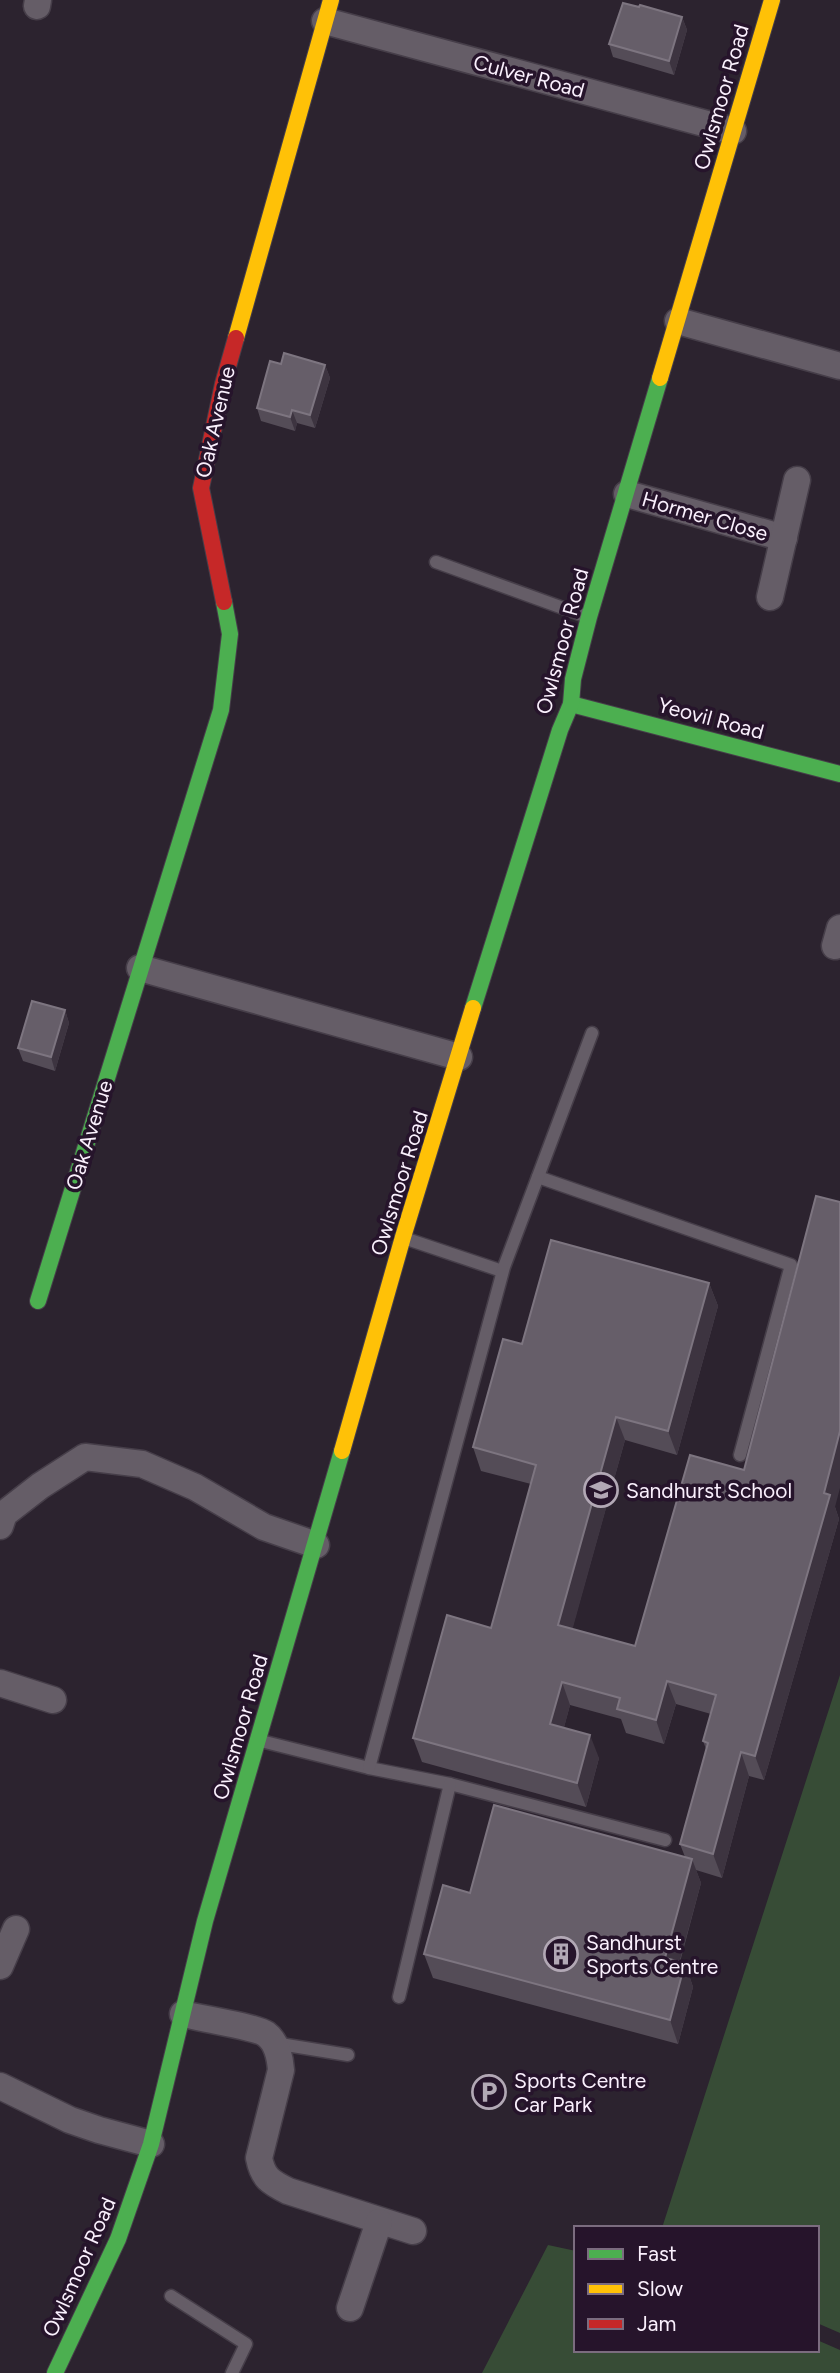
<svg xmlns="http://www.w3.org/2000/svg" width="840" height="2373" viewBox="0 0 840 2373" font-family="Figtree,sans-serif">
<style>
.green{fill:#374c36}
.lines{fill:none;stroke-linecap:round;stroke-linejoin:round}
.lane-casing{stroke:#463e49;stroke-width:15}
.street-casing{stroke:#463e49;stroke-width:29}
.fast-casing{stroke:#463e49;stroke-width:18}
.slow-casing{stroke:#463e49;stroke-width:18}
.jam-casing{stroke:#463e49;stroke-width:18}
.lane{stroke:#655d67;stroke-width:12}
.street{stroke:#655d67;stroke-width:26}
.fast{stroke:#4caf50;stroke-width:16}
.slow{stroke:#ffc107;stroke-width:16}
.jam{stroke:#c62828;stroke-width:16}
.wall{fill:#544c57}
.shaded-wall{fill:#3d3440}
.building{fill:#665e69;stroke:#7d7580;stroke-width:2}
.labels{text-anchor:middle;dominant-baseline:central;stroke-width:7;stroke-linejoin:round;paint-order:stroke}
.street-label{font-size:21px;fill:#faf0fd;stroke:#26142b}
.poi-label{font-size:21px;fill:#faf0fd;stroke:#26142b;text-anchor:start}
</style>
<rect width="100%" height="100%" fill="#2c232f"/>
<!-- green -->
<g class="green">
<path d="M840 1675V2333L817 2323V2228H662Z"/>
<path d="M548 2245 576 2251V2350H817V2340L840 2350V2373H482Z"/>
</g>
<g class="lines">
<!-- lane casing -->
<g class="lane-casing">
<g id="lane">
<path d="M436 562 585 616"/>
<path d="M538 1177 791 1265 740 1455"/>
<path d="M407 1239 502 1271"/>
<path d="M261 1741 369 1768 450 1784 665 1840"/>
<path d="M369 1768 504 1267 592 1033"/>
<path d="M399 1997 450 1784"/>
<path d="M274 2043 348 2055"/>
<path d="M171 2296 246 2344 232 2373"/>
</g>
</g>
<!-- street casing -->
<g class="street-casing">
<g id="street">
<path d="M37 6 38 0"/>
<path d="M325 21 733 131"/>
<path d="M678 321 840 366"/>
<path d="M627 494 784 538"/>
<path d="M770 597 797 480"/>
<path d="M835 946 840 928"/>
<path d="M140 968 459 1057"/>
<path d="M0 1526 4 1514 40 1486 85 1457 142 1464 195 1487 264 1527 316 1545"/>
<path d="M0 1683 53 1700"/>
<path d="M0 1966 16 1929"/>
<path d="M183 2014C199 2018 256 2027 266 2034 277 2042 280 2057 281 2070L259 2158C263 2178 270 2182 288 2191L413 2231"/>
<path d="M0 2086 70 2120 99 2130 151 2144"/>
<path d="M350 2308 379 2222"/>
</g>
</g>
<!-- fast casing -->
<g class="fast-casing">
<g id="fast">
<path d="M571 704 840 774"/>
<path d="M473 1008 560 730 571 704 573 679 589 617 660 378"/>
<path d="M38 1301 221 710 230 634 224 602"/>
<path d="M55 2373 118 2239 151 2144 205 1921 342 1451"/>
</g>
</g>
<!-- slow casing -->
<g class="slow-casing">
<g id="slow">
<path d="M236 338 331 0"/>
<path d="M660 378 772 0"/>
<path d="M342 1451 403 1237 473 1008"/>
</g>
</g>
<!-- jam casing -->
<g class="jam-casing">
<path id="jam" d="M224 602 201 488 223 384 236 338"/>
</g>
<!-- lane -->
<use href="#lane" class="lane"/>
<!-- street -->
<use href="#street" class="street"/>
<!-- fast -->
<use href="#fast" class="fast"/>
<!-- slow -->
<use href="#slow" class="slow"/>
<!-- jam -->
<use href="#jam" class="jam"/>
</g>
<!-- wall -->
<g class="wall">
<path d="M639 7 682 17 687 30 674 75 613 57 609 44Z"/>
<path d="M325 365 330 378 315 428 297 423 295 431 261 421 257 408Z"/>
<path d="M65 1010 69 1023 55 1071 23 1061 18 1048Z"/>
<path d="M709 1283 718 1306 677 1455 625 1440 572 1629 635 1646 835 1507 839 1519 764 1780 749 1776 722 1878 696 1870 701 1883 680 1962 685 1963 693 1987 678 2044 433 1978 424 1954 470 1893 685 1857 680 1844 706 1749 703 1741 711 1714 676 1704 664 1744 626 1733 621 1719 570 1705 564 1727 599 1758 586 1807 422 1762 413 1738 491 1628 531 1484 481 1471 473 1447 522 1344Z"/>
</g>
<!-- shaded-wall -->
<g class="shaded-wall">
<path d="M682 17 687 30 674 75 669 61Z"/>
<path d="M325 365 330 378 315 428 310 415Z"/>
<path d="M292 410 297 423 295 431 290 417Z"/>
<path d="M65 1010 69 1023 55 1071 51 1057Z"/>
<path d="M709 1283 718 1306 677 1455 668 1431Z"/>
<path d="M616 1417 625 1440 567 1649 558 1625Z"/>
<path d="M840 1431V1488L835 1507 839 1519 764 1780 755 1756Z"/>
<path d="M667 1681 676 1704 664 1744 656 1720Z"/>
<path d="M562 1682 570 1705 559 1747 550 1724Z"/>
<path d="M590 1735 599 1758 586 1807 577 1783Z"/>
<path d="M741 1752 749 1776 722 1878 713 1854Z"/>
<path d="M692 1859 701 1883 674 1982 665 1958Z"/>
<path d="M685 1963 693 1987 678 2044 670 2020Z"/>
</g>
<!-- building -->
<g class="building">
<path d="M623 3 639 7 640 5 682 17 669 61 609 44Z"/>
<path d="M284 353 325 365 310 415 292 410 290 417 257 408 270 361 281 364Z"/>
<path d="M32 1001 65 1010 51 1057 18 1048Z"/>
<path d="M816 1196 840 1202V1431L824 1493 830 1495 755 1756 741 1752 713 1854 680 1844 708 1743 703 1741 716 1695 667 1681 656 1720 617 1709 620 1698 562 1682 550 1724 590 1735 577 1783 413 1738 447 1615 491 1628 536 1465 473 1447 503 1339 522 1344 551 1240 709 1283 668 1431 616 1417 558 1625 635 1646 690 1455 744 1470Z"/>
<path d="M494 1805 692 1859 665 1958 685 1963 670 2020 424 1954 443 1885 470 1893Z"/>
</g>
<!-- icons -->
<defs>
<g id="school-ring" transform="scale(1.75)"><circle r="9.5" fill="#26142b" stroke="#b2a8b5" stroke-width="1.5"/><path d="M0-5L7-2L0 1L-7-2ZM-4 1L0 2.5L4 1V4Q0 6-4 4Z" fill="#b2a8b5"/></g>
<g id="building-ring" transform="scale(1.75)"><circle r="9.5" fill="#26142b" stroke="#b2a8b5" stroke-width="1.5"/><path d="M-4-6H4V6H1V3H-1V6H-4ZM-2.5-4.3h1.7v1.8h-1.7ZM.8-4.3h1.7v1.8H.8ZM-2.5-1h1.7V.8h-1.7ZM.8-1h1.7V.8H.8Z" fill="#b2a8b5"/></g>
<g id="parking-ring" transform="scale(1.75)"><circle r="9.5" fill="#26142b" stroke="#b2a8b5" stroke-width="1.5"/><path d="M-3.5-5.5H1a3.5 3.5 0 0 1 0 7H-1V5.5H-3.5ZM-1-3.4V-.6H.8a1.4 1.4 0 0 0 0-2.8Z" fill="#b2a8b5"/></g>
</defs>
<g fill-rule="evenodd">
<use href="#school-ring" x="601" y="1490"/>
<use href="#building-ring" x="561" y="1954"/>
<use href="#parking-ring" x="489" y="2092"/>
</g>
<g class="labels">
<!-- street labels -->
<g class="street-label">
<text transform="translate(529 76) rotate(15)">Culver Road</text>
<text transform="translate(721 97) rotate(-74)">Owlsmoor Road</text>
<text transform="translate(215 422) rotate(-77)">Oak Avenue</text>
<text transform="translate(705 516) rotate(16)">Hormer Close</text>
<text transform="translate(562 641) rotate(-75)">Owlsmoor Road</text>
<text transform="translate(711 718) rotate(15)">Yeovil Road</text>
<text transform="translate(89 1135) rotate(-73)">Oak Avenue</text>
<text transform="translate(399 1183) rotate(-73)">Owlsmoor Road</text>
<text transform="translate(240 1727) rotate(-74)">Owlsmoor Road</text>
<text transform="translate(79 2267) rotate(-66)">Owlsmoor Road</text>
</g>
<!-- poi labels -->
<g class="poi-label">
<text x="626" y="1490">Sandhurst School</text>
<text x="586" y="1942">Sandhurst<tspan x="586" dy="24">Sports Centre</tspan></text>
<text x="514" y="2080">Sports Centre<tspan x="514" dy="24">Car Park</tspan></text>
</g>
</g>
<!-- legend -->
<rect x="574" y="2226" width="245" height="126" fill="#26142b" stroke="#7b6c7f" stroke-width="2"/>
<rect x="588" y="2249" width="35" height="10" fill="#4caf50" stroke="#7b6c7f" stroke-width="2"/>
<text x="637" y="2261" font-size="21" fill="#faf0fd">Fast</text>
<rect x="588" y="2284" width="35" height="10" fill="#ffc107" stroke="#7b6c7f" stroke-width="2"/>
<text x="637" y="2296" font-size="21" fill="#faf0fd">Slow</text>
<rect x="588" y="2319" width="35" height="10" fill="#c62828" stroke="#7b6c7f" stroke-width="2"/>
<text x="637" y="2331" font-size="21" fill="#faf0fd">Jam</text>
</svg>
